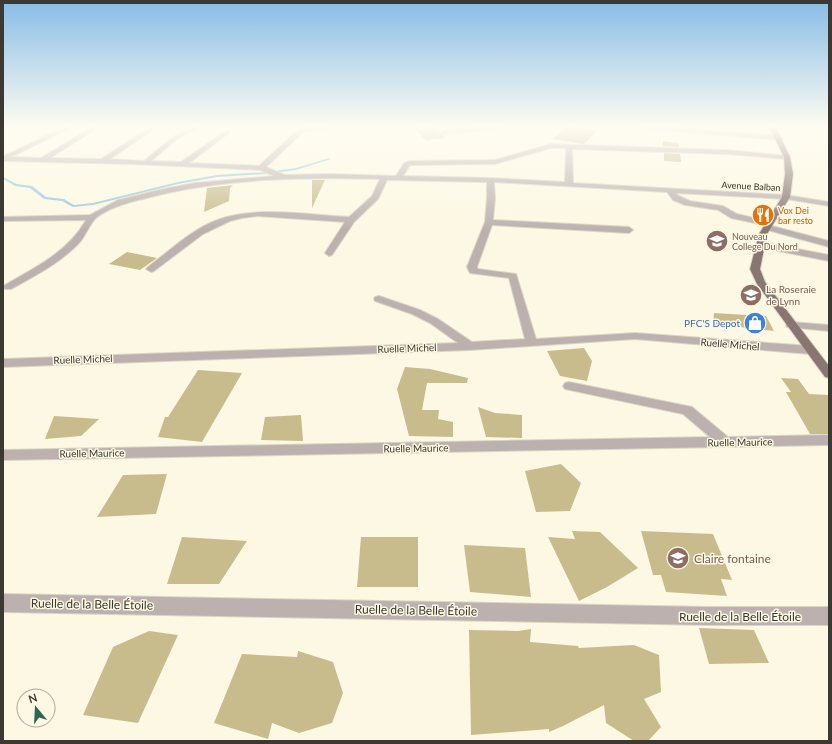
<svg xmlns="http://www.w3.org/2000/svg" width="832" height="744" viewBox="0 0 832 744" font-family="Lato,sans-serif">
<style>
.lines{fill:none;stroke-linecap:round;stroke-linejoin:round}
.stream{fill:#95c9e2;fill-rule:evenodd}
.building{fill:#c8bc8d}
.minor-casing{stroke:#dad6c3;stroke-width:2}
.major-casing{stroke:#dad6c3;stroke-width:2}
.minor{fill:#bcb1af;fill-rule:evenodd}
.major{fill:#897672;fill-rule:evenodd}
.labels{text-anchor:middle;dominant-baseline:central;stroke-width:3;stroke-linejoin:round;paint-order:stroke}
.far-street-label{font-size:9px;fill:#3b3931;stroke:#fdf8e3}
.far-food-label{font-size:9px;fill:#c56008;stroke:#fdf8e3;text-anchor:start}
.far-education-label{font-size:9px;fill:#785e54;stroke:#fdf8e3;text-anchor:start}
.education-label{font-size:10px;fill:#785e54;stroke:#fdf8e3;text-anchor:start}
.shop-label{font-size:10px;fill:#366cbe;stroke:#fdf8e3;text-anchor:end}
.street-label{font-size:10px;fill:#3b3931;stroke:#fdf8e3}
.near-education-label{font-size:12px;fill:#785e54;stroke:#fdf8e3;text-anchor:start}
.near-street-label{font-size:12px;fill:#3b3931;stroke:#fdf8e3}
</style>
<rect width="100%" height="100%" fill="#fdf8e3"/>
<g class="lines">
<!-- stream -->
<path class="stream" d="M329 158 331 159 296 170 266 174 217 177 178 184 93 205 73 207 62 201 44 199 30 188 15 186 3 179V177L17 184 32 186 46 197 64 199 74 205 93 203 178 182 217 175 266 172 296 168Z"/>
</g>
<!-- building -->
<g class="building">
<path d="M411 126H433L446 138 426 140Z"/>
<path d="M568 126 597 131 584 144 553 139Z"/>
<path d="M663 141 679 143V147L663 146Z"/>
<path d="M664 153 680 154 681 162 664 161Z"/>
<path d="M312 180H325L312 208Z"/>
<path d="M233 185 230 188 229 201 204 212 207 188Z"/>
<path d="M127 252 157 258 140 270 109 264Z"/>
<path d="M714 313 766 316 774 331 713 324Z"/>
<path d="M584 348 592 361 587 381 560 376 547 351Z"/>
<path d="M405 367 430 369 468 378 467 383H427L422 410H439L438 419 453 422V437L409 436 397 389Z"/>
<path d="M198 370 242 373 202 442 158 437 165 417H168Z"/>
<path d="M781 378 798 379 809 394 829 395V434H810L786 392H791Z"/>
<path d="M478 407 495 413 522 415V438L486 437Z"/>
<path d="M301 415 303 441 261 440 265 417Z"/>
<path d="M54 416 99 419 81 436 45 439Z"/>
<path d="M561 464 581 483 570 511 536 512 525 471Z"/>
<path d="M167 474 156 514 97 517 123 475Z"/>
<path d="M572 531 600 532 638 568 607 587 579 601 548 537 575 539Z"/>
<path d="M641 531 713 534 732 580 721 579 727 596 666 592 661 575H653Z"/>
<path d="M182 537 247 541 219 584H167Z"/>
<path d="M361 537H418V587H357Z"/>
<path d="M464 545 525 548 531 597 470 592Z"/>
<path d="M699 628 754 630 769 663 709 664Z"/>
<path d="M531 629 530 642 578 646 579 648 634 645 659 655 661 692 644 699 661 727 648 741H634L606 723 604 705 563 726 549 732V729L471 735 469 630 518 631Z"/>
<path d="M149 631 178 635 138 723 83 715 113 647Z"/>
<path d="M298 651 333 662 343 693 332 723 299 733 272 723 268 739 214 723 242 654 297 657Z"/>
</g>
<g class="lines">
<!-- minor casing -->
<g class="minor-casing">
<g id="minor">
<path d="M67 126H74L11 157 41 158 94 126H101L50 158 101 159 149 128H153V130L110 159 144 161 173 137 194 126 199 127 177 139 151 161 181 162 227 130 229 131V133L189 163 259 166 300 128 333 126 330 128 304 131 266 167 285 175 330 174 396 176 404 163 410 161 495 160 551 144 726 150 789 156V158L787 159 726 154 572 149 573 183 786 195 829 202V206L786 199 676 193 679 196 690 201 723 206 737 214 772 222 773 224 772 226 829 241V247L764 229V225L731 218 718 210 685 205 673 200 667 192 494 182 495 198 493 220 629 227 633 230 629 233 492 225 477 267 478 269 516 274 536 339 635 333 810 346 814 347 816 350 814 353 810 354 635 339 470 350 3 367V359L458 343 430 323 412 314 375 301 374 299 375 297 379 296 420 310 438 319 472 342 525 339 509 278 470 273 467 267 485 222 487 198V182L387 180 378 199 354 222 332 255 329 256 325 253 345 222 257 216 242 218 230 221 203 234 154 271 151 272 146 269 148 267C168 252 187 234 210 223 249 204 306 215 349 217L372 196 380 179C301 177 220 178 143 199 129 202 106 209 96 218 90 223 85 237 79 243 60 263 35 276 11 289H5L3 287 5 285C36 267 68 252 86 220L3 221V217L90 215 118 200 163 189 195 183 274 176 260 170 132 164 3 161 4 156ZM551 148H566L565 182 490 178 403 176 410 165 495 164Z"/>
<path d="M490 126H508L505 128 444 134 441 132 444 130Z"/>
<path d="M637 126H657L779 136 782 138 779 140 640 128Z"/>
<path d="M761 242 829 255V261L758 247 757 245Z"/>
<path d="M791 322 829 325V331L787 327 786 325 787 323Z"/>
<path d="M569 382 692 407 728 437 829 435V445L3 460V450L710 437 683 414 565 389 563 386 565 383Z"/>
<path d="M3 594 708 607H829V625H708L3 612Z"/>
</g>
</g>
<!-- major casing -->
<g class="major-casing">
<path id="major" d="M769 126H775L790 157 793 174 790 197 767 234 760 269 765 282 829 366V378L825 377 757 284 750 269 759 234 782 197 785 174 784 157Z"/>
</g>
<!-- minor -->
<use href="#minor" class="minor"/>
<!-- major -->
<use href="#major" class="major"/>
</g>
<!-- sky -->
<linearGradient id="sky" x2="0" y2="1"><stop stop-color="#87bce6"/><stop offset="0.55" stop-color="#fefcf2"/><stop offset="1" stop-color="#fefcf2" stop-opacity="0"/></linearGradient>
<rect width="832" height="230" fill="url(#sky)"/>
<!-- icons -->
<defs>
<g id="restaurant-disc" transform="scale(1.15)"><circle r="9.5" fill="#e8710a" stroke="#fdf8e3"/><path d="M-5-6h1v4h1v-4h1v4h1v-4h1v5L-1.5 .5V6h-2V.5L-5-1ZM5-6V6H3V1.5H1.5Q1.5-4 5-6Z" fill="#fff"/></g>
<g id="school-disc" transform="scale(1.15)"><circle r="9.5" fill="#8d6e63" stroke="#fdf8e3"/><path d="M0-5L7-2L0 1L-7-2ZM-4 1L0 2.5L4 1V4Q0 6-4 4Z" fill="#fff"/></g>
<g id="shop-disc" transform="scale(1.15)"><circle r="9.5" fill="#3f7fe0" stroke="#fdf8e3"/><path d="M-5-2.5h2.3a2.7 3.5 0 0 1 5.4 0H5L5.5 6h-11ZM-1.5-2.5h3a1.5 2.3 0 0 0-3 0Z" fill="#fff"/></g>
</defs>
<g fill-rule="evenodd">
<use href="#restaurant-disc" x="763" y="215"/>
<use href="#school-disc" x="717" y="241"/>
<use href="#school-disc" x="751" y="295"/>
<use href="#shop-disc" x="755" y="323"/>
<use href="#school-disc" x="678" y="558"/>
</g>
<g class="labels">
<!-- far-street labels -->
<g class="far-street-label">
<text transform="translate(751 186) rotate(3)">Avenue Balban</text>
</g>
<!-- far-food labels -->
<g class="far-food-label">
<text x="778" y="210">Vox Dei<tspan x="778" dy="10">bar resto</tspan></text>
</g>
<!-- far-education labels -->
<g class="far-education-label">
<text x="732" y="236">Nouveau<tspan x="732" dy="10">College Du Nord</tspan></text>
</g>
<!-- education labels -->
<g class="education-label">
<text x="766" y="289">La Roseraie<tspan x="766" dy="12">de Lynn</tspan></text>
</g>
<!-- shop labels -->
<g class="shop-label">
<text x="740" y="323">PFC'S Depot</text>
</g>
<!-- street labels -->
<g class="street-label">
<text transform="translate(730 344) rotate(5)">Ruelle Michel</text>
<text transform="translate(407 348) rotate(-2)">Ruelle Michel</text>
<text transform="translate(83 359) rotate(-2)">Ruelle Michel</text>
<text transform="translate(740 442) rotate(-1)">Ruelle Maurice</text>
<text transform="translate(416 448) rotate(-1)">Ruelle Maurice</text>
<text transform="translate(92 453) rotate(-1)">Ruelle Maurice</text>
</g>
<!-- near-education labels -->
<g class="near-education-label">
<text x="694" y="558">Claire fontaine</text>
</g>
<!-- near-street labels -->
<g class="near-street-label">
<text transform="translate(92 604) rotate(1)">Ruelle de la Belle Étoile</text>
<text transform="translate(416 610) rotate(1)">Ruelle de la Belle Étoile</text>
<text x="740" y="616">Ruelle de la Belle Étoile</text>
</g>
</g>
<!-- border -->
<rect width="832" height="744" fill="none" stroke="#3b3931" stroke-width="8"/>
<!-- north arrow -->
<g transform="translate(36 708) rotate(342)"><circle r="19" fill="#fdf8e3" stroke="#afac9c"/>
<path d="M0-3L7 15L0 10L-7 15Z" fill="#2f6850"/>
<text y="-6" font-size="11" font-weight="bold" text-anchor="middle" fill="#3b3931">N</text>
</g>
</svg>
